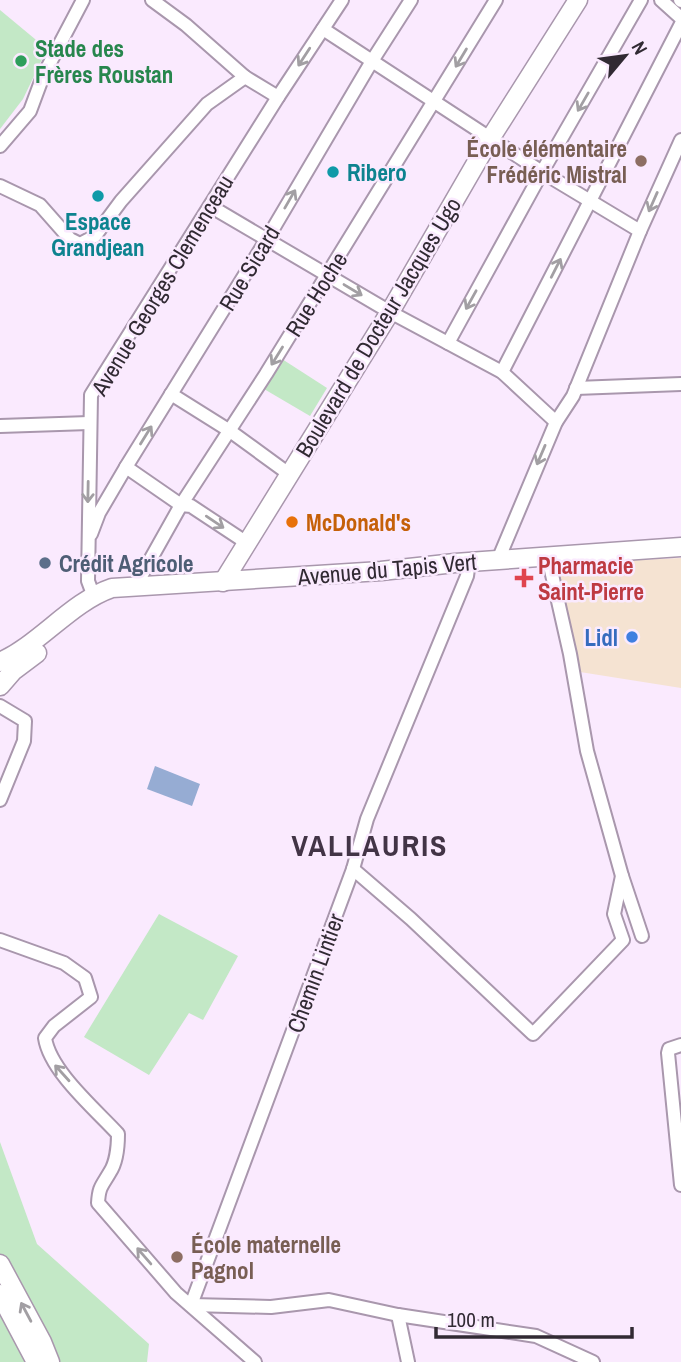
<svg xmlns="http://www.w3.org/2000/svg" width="681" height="1362" viewBox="0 0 681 1362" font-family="'Archivo Narrow',sans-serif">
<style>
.commercial{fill:#f5e3d2}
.green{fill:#c3e8c6}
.water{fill:#96acd3}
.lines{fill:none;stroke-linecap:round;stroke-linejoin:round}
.street-casing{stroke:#a997ad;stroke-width:16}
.secondary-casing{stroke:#a997ad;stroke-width:21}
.street{stroke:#fff;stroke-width:12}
.secondary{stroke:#fff;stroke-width:18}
.oneway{stroke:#a29fa3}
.leisure-dot{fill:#2e9e5b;stroke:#faeafe;stroke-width:2.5}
.education-dot{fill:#8d6e63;stroke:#faeafe;stroke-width:2.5}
.culture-dot{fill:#0f9aa8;stroke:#faeafe;stroke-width:2.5}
.food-dot{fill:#e8710a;stroke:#faeafe;stroke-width:2.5}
.service-dot{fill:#5c6f8a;stroke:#faeafe;stroke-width:2.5}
.health-dot{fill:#e0444e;stroke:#faeafe;stroke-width:2.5}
.shop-dot{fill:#3f7fe0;stroke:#faeafe;stroke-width:2.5}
.labels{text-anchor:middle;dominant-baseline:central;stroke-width:5;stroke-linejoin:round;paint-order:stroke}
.leisure-label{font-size:23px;font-weight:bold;fill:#27864d;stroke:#faeafe;text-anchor:start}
.education-label{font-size:23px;font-weight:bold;fill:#785e54;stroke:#faeafe;text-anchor:end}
.culture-label{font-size:23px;font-weight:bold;fill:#0d838f;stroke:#faeafe;text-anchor:start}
.street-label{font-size:23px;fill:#312a33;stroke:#faeafe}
.food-label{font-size:23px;font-weight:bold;fill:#c56008;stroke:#faeafe;text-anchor:start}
.service-label{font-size:23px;font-weight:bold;fill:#4e5e75;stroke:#faeafe;text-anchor:start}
.health-label{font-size:23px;font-weight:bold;fill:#be3a42;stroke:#faeafe;text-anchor:start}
.shop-label{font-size:23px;font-weight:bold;fill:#366cbe;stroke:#faeafe;text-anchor:end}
.district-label{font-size:30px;font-weight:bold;letter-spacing:2px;fill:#423446;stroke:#faeafe}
</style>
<rect width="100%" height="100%" fill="#faeafe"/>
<!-- commercial -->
<path class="commercial" d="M681 558V688L580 672 557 564Z"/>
<!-- green -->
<g class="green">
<path d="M0 10 47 49 23 99 0 129Z"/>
<path d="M282 359 327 388 310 416 264 389Z"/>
<path d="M159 914 238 956 203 1020 189 1013 149 1075 84 1037Z"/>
<path d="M0 1142 37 1244 149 1344 147 1362H0Z"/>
</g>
<!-- water -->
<path class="water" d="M155 766 200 784 192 806 147 789Z"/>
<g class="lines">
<!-- street casing -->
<g class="street-casing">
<g id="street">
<path d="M152 0 186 25 245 77 278 97"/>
<path d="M661 0 681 18"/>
<path d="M680 0 681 1"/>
<path d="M323 29 542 172 640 231"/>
<path d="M0 146 30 111 43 76 83 0"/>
<path d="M0 186 40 205 70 239 80 244 95 236 121 201 207 104 245 77"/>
<path d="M210 206 390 312 502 372 556 422"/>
<path d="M448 343 542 172 641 0"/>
<path d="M502 372 681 24"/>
<path d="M576 388 681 384"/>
<path d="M171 394 230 431 289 474"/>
<path d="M0 426 89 423"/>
<path d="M126 467 181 505 191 506 247 543"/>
<path d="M91 534 99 513 126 467 267 239 372 61 411 0"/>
<path d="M498 560 556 422 573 396 640 231 681 140"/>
<path d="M135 587 181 505 266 374 496 0"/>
<path d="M94 597 88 581 91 395 278 97 342 0"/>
<path d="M0 706 25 721 24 741 0 800"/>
<path d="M353 869 411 919 533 1034 623 940 614 914 622 876 587 751 570 654 548 557"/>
<path d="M622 876 642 936"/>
<path d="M0 940 64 963 85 978 91 997 54 1026 45 1038C50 1071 95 1109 118 1134 118 1146 116 1163 110 1172 102 1186 99 1186 98 1203L176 1293 255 1362"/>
<path d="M681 1045 669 1049 668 1053 681 1185"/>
<path d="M191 1305 353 869 367 819 467 576 469 562"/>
<path d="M191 1305 271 1307 329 1300 398 1315 536 1336 593 1362"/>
<path d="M398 1315 408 1362"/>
</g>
</g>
<!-- secondary casing -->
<g class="secondary-casing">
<g id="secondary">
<path d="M223 582 390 312 490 139 578 0"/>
<path d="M0 662C40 644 71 602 112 588L381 571 455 563 681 547"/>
<path d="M0 686 13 671 37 653"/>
<path d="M0 1264 42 1342 50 1362"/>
<path d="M0 1294 36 1362"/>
</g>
</g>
<!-- street -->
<use href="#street" class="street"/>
<!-- secondary -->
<use href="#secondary" class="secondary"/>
</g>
<!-- one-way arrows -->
<defs><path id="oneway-shaft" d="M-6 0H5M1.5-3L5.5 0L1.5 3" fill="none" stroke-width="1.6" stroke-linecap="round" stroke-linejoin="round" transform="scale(1.75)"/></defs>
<g class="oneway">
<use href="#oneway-shaft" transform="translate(304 57) rotate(123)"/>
<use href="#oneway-shaft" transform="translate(461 58) rotate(121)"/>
<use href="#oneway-shaft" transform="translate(583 102) rotate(120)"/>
<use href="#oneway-shaft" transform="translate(290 199) rotate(-60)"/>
<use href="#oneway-shaft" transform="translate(653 202) rotate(114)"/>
<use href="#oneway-shaft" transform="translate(556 268) rotate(-63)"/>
<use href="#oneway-shaft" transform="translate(353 290) rotate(31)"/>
<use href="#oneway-shaft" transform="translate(471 300) rotate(119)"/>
<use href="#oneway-shaft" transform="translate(277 356) rotate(122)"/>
<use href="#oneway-shaft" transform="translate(146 435) rotate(-58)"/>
<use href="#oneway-shaft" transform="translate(541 455) rotate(113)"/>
<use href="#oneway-shaft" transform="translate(88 492) rotate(91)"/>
<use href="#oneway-shaft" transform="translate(215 522) rotate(34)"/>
<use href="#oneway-shaft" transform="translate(62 1073) rotate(-132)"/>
<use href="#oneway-shaft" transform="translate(144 1256) rotate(-131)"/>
<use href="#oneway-shaft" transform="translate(26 1312) rotate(-118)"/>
</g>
<!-- markers -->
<circle class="leisure-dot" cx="21" cy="61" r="7"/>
<g class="education-dot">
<circle cx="641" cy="161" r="7"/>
<circle cx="177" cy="1257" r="7"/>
</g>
<g class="culture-dot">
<circle cx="333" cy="172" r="7"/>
<circle cx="98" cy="196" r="7"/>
</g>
<circle class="food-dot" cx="292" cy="522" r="7"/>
<circle class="service-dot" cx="45" cy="563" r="7"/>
<path class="health-dot" d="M520.5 567.5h7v7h7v7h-7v7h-7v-7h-7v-7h7z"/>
<circle class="shop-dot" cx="632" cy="637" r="7"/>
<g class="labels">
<!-- leisure labels -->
<g class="leisure-label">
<text x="35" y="48">Stade des<tspan x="35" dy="26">Frères Roustan</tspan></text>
</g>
<!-- education labels -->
<g class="education-label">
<text x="627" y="148">École élémentaire<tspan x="627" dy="26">Frédéric Mistral</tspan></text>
<text x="191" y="1244" text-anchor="start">École maternelle<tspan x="191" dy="26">Pagnol</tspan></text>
</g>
<!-- culture labels -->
<g class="culture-label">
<text x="347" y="172">Ribero</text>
<text x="98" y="221" text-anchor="middle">Espace<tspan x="98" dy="26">Grandjean</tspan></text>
</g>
<!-- street labels -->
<g class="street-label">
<text transform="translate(249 268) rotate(-59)">Rue Sicard</text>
<text transform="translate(162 285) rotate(-59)">Avenue Georges Clemenceau</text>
<text transform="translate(316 294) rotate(-58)">Rue Hoche</text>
<text transform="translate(378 327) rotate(-59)">Boulevard de Docteur Jacques Ugo</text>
<text transform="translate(387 569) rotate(-5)">Avenue du Tapis Vert</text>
<text transform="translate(315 973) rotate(-70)">Chemin Lintier</text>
</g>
<!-- food labels -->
<g class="food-label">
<text x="306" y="522">McDonald's</text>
</g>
<!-- service labels -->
<g class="service-label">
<text x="59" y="563">Crédit Agricole</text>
</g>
<!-- health labels -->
<g class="health-label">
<text x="538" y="565">Pharmacie<tspan x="538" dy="26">Saint-Pierre</tspan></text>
</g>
<!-- shop labels -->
<g class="shop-label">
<text x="618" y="637">Lidl</text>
</g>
<!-- district labels -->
<g class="district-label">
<text x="370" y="845">VALLAURIS</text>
</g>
</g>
<!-- north arrow -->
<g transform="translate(625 56) rotate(61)" stroke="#faeafe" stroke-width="5" paint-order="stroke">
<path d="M0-5L12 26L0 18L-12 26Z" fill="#312a33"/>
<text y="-10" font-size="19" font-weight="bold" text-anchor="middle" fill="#312a33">N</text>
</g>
<!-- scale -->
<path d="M436 1327v10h196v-10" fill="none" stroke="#312a33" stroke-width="3.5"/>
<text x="447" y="1327" font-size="21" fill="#312a33" stroke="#faeafe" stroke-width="5" paint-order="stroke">100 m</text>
</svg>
